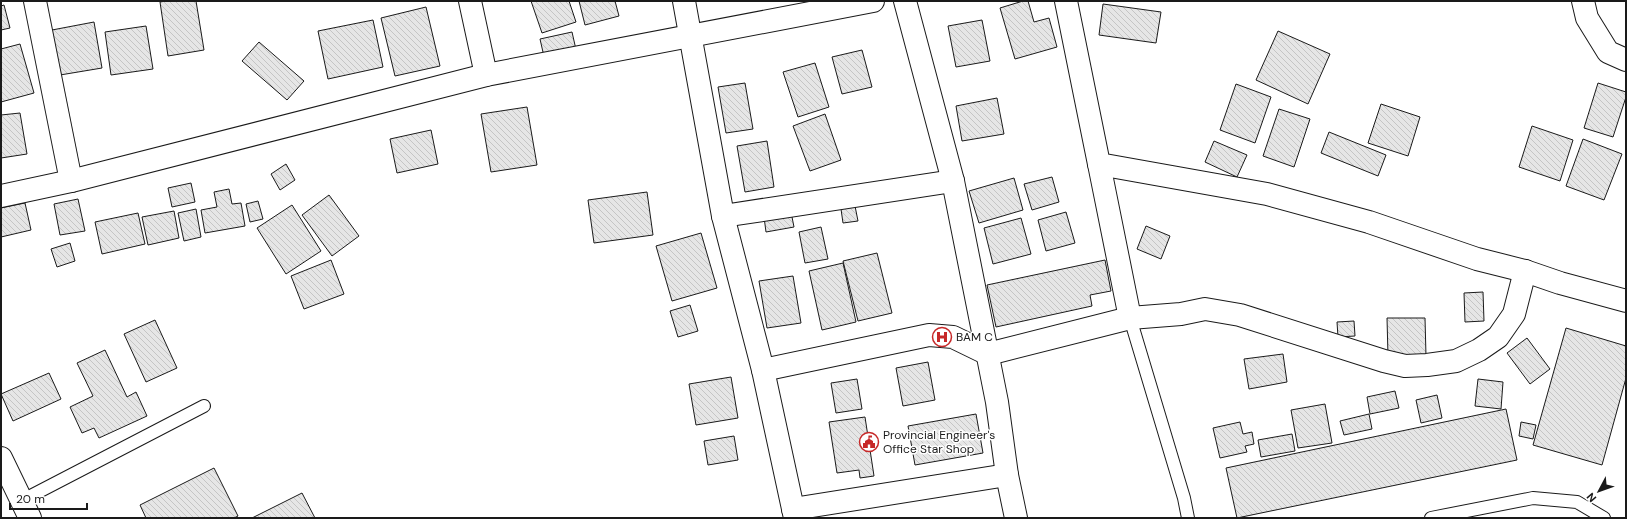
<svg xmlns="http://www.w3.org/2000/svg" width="1627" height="519" viewBox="0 0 1627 519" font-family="'DM Sans',sans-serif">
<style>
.building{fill:url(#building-back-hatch);stroke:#1a1a1a}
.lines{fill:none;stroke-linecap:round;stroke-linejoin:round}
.service-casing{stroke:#1a1a1a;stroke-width:14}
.minor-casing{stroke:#1a1a1a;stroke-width:24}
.primary-casing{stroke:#1a1a1a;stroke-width:24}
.service{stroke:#fff;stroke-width:12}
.minor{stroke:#fff;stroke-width:22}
.primary{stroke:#fff;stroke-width:22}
.labels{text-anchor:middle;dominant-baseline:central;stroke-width:3;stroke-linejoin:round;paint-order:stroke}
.poi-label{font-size:12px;fill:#1a1a1a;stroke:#fff;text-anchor:start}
</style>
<defs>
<pattern id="building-back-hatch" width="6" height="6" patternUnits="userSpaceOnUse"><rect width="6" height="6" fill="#e6e6e6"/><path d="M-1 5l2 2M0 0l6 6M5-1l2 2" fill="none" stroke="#c5c5c5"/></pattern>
</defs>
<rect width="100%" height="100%" fill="#fff"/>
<!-- building -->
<g class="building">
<path d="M166 1H196L204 50 168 56 160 2Z"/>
<path d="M531 1H569L576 22 542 33Z"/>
<path d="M579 1H615L619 16 585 25Z"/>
<path d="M1023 1H1028L1034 22 1049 18 1057 47 1015 59 1000 8Z"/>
<path d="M1103 4 1161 12 1156 43 1099 35Z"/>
<path d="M4 5 10 28 1 30V6Z"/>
<path d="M426 7 440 66 395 76 381 18Z"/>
<path d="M373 20 383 67 328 79 318 31Z"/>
<path d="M982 20 990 61 956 67 948 26Z"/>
<path d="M94 22 102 68 60 75 52 30Z"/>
<path d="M146 26 153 69 111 75 105 32Z"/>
<path d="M1278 31 1330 54 1308 104 1256 80Z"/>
<path d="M572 32 577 54 545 61 540 39Z"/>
<path d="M259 42 304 81 287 100 242 61Z"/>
<path d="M20 44 34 93 1 102V49Z"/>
<path d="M862 50 872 87 842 94 832 57Z"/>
<path d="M815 63 829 107 798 117 783 72Z"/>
<path d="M745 83 753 129 726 133 718 87Z"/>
<path d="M1598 83 1626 92V97L1613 137 1584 128Z"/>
<path d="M1236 84 1271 97 1255 143 1220 130Z"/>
<path d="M997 98 1004 134 962 141 956 106Z"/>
<path d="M1381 104 1420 117 1408 156 1368 143Z"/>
<path d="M527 107 537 165 491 172 481 114Z"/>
<path d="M1279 109 1310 119 1294 167 1263 156Z"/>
<path d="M20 113 27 154 1 158V115Z"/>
<path d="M825 114 841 160 810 171 793 126Z"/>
<path d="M1532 126 1573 140 1560 181 1519 167Z"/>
<path d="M431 130 438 164 397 173 390 139Z"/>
<path d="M1329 132 1386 155 1378 176 1321 153Z"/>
<path d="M1583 139 1622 154 1604 200 1566 186Z"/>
<path d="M767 141 774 187 745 192 737 146Z"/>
<path d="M1214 141 1247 155 1237 177 1205 162Z"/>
<path d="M286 164 295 180 280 190 271 174Z"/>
<path d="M1052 177 1059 202 1032 210 1024 184Z"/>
<path d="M1014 178 1023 210 979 223 969 191Z"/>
<path d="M191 183 195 202 172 207 168 188Z"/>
<path d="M229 189 232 204 241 203 245 226 205 233 201 210 217 207 214 192Z"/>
<path d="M647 192 653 235 594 243 588 200Z"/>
<path d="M329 195 359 236 332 256 302 215Z"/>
<path d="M78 199 85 231 60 235 54 204Z"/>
<path d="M258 201 263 219 250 222 246 204Z"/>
<path d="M25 203 31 230 1 237V208Z"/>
<path d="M292 205 321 251 286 274 257 228Z"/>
<path d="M855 206 858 221 843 223 841 209Z"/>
<path d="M196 209 201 237 184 241 178 213Z"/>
<path d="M174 211 179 238 148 245 142 217Z"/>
<path d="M791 212 794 227 766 232 764 217Z"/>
<path d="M1066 212 1075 243 1046 251 1038 220Z"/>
<path d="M138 213 145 244 102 254 95 222Z"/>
<path d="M1021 218 1031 254 993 264 984 228Z"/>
<path d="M1146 226 1170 236 1161 259 1137 249Z"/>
<path d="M821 227 828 259 805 263 799 232Z"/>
<path d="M701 233 717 288 672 301 656 246Z"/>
<path d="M70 243 75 261 57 267 51 249Z"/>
<path d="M877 253 892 313 858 321 843 261Z"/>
<path d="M331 260 344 294 304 309 291 276Z"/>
<path d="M1105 260 1111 291 1090 295 1092 306 996 327 987 285Z"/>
<path d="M843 263 856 322 822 330 809 271Z"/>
<path d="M793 276 801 323 767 328 759 281Z"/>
<path d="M1483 292 1484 321 1465 322 1464 293Z"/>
<path d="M690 305 698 331 678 337 670 311Z"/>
<path d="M1387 318H1425L1426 356H1388Z"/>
<path d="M155 320 177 368 146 382 124 334Z"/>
<path d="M1354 321 1355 336 1338 337 1337 322Z"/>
<path d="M1566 328 1626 346V378L1602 465 1533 445Z"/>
<path d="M1527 338 1550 369 1530 384 1507 353Z"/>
<path d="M105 350 127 397 136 392 147 416 99 438 94 428 82 433 70 407 93 396 77 363Z"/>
<path d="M1283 354 1287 382 1249 389 1244 359Z"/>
<path d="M928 362 935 400 903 406 896 368Z"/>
<path d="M49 373 61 399 13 421 1 394Z"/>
<path d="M731 377 738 418 696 425 689 384Z"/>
<path d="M857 379 862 409 836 413 831 383Z"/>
<path d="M1478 379 1503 382 1501 409 1475 406Z"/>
<path d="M1395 391 1399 408 1370 414 1367 397Z"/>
<path d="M1437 395 1442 418 1421 423 1416 400Z"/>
<path d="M1325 404 1332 443 1298 448 1291 410Z"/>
<path d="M1506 409 1517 460 1237 518 1226 468Z"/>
<path d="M976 414 983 453 915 465 908 426Z"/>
<path d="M1369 414 1372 429 1344 435 1340 421Z"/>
<path d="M865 417 874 476 860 478 859 470 837 473 829 422Z"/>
<path d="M1240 422 1243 434 1252 432 1254 444 1245 446 1247 452 1220 458 1213 428Z"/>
<path d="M1521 422 1536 425 1533 439 1519 436Z"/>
<path d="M1292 434 1295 451 1261 457 1258 440Z"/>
<path d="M734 436 738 460 708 465 704 441Z"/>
<path d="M214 468 238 516 234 518H146L140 505Z"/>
<path d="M302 493 315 518H252Z"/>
</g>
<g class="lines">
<!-- service casing -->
<g class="service-casing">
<g id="service">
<path d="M1130 318 1184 498 1188 518"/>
<path d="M21 501 204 406"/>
<path d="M1431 518 1533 498 1577 502 1604 518"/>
</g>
</g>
<!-- minor casing -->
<g class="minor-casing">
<g id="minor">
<path d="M35 1 71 181"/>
<path d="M470 1 486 75"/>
<path d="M684 1 723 216 763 370 795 518"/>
<path d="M905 1 953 181 997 402 1007 475 1016 518"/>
<path d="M1066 1 1099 164 1267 194 1369 222 1477 259 1525 271 1560 283 1626 301"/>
<path d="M1583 1 1587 18 1608 52 1626 60"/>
<path d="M1099 164 1130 318"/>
<path d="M1 196 71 181 486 75 873 1"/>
<path d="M723 216 953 181"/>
<path d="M763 370 929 335 953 337 988 354 1130 318 1181 314 1205 309 1240 315 1384 361 1405 366 1427 365 1456 361 1479 350 1498 337 1514 314 1525 271"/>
<path d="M793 509 1007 475"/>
</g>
</g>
<!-- primary casing -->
<g class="primary-casing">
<path id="primary" d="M1 458 30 518"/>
</g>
<!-- service -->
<use href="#service" class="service"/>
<!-- minor -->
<use href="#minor" class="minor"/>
<!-- primary -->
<use href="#primary" class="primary"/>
</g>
<!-- icons -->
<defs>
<g id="hospital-ring" transform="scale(1)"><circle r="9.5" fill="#fff" stroke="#c62828" stroke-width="1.5"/><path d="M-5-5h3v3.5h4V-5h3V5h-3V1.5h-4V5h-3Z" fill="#c62828"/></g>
<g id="civic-ring" transform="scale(1)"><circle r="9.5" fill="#fff" stroke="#c62828" stroke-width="1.5"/><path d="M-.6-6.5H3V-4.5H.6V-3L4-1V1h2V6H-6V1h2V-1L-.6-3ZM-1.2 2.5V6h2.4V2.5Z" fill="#c62828"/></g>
</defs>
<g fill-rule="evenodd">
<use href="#hospital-ring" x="942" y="337"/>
<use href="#civic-ring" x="869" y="442"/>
</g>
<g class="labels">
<!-- poi labels -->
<g class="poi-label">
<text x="956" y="337">BAM C</text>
<text x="883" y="435">Provincial Engineer's<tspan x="883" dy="14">Office Star Shop</tspan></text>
</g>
</g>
<!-- border -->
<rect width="1627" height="519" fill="none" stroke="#1a1a1a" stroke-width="4"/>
<!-- north arrow -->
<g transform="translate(1599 491) rotate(229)" stroke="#ffffff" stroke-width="3" paint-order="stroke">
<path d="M0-3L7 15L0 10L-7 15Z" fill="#1a1a1a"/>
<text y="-6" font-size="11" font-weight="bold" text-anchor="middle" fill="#1a1a1a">N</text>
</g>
<!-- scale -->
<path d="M10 503v6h77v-6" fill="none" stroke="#1a1a1a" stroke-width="2"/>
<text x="16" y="503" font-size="12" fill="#1a1a1a" stroke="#ffffff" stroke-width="3" paint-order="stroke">20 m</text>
</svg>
